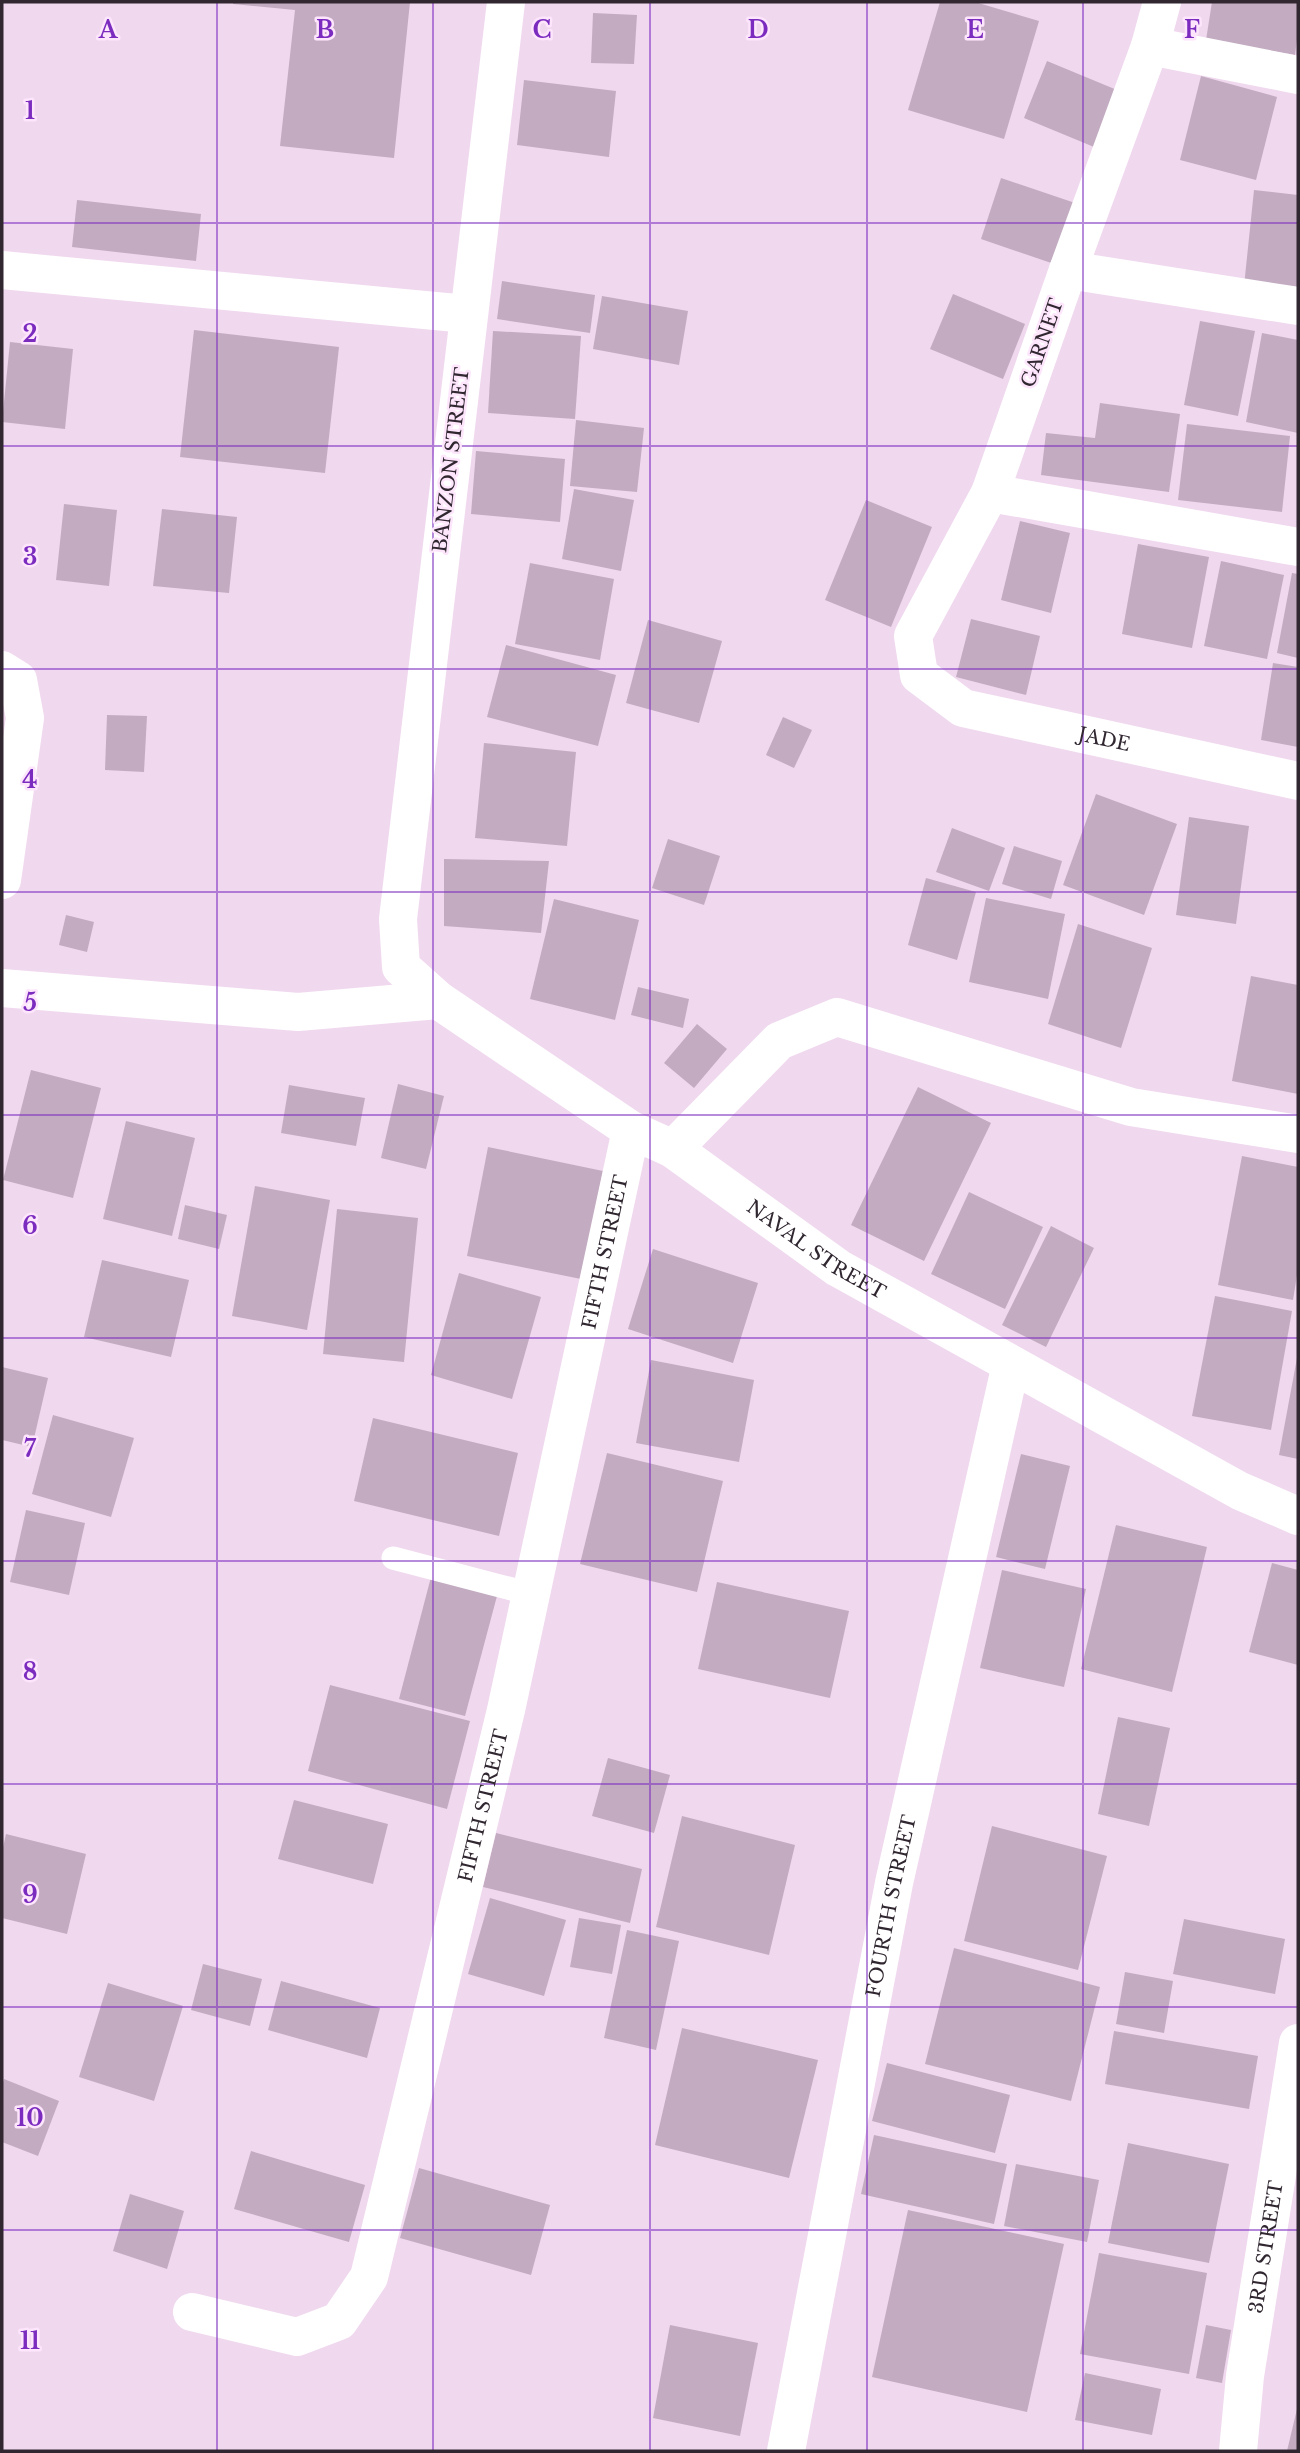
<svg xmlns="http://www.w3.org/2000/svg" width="1300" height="2453" viewBox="0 0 1300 2453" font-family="'Libre Baskerville',serif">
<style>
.building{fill:#c3acc2}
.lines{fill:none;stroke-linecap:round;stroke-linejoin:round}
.service{stroke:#fff;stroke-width:23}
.minor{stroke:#fff;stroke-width:38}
.tertiary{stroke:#fff;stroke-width:38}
.grid{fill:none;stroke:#7b2cbf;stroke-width:2;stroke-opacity:0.55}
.labels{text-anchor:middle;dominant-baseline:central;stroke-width:5;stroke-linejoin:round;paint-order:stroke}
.street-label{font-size:19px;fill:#302730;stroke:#fde5fc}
.grid-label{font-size:23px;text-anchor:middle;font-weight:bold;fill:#7b2cbf;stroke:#fde5fc;stroke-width:5;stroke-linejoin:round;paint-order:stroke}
</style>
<rect width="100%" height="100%" fill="#f0d8ef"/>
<!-- building -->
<g class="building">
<path d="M233 2H410L394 158 280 146 295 10 233 4Z"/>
<path d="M940 2H975L1039 21 1004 139 908 110Z"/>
<path d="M1212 2H1298V31L1295 55 1206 40Z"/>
<path d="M593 13 637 15 634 64 591 63Z"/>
<path d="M1047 61 1117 90 1094 147 1024 118Z"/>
<path d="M1201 76 1277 97 1256 180 1180 160Z"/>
<path d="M524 80 616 91 609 157 517 145Z"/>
<path d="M1001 178 1081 205 1060 266 981 239Z"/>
<path d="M1254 190 1298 195V292L1244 286Z"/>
<path d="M77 200 201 214 196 261 72 247Z"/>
<path d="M502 281 595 295 590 333 497 319Z"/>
<path d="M953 294 1025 324 1003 379 930 349Z"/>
<path d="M602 296 688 311 679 365 593 349Z"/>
<path d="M1200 321 1255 331 1238 416 1184 405Z"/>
<path d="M194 330 339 347 325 473 180 457Z"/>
<path d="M493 331 581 336 575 419 488 413Z"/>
<path d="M1262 333 1298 340V433L1246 422Z"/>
<path d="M10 342 73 349 65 429 2 422Z"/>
<path d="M1100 403 1180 414 1169 492 1041 475 1046 433 1095 438Z"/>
<path d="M576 420 644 428 637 492 570 486Z"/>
<path d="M1187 424 1290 436 1282 512 1178 500Z"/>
<path d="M476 451 565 459 560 522 471 514Z"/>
<path d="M574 489 634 500 621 571 562 559Z"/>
<path d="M866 500 932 527 891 627 825 600Z"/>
<path d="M64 504 117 510 109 586 56 580Z"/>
<path d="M162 509 237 517 229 593 153 586Z"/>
<path d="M1020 521 1070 533 1051 613 1001 600Z"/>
<path d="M1138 544 1209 557 1192 648 1122 634Z"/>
<path d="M1221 561 1284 575 1267 659 1204 646Z"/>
<path d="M530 563 614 579 600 660 515 644Z"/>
<path d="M1292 573 1298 574V658L1277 653Z"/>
<path d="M971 619 1040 636 1026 695 956 677Z"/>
<path d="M648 620 722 641 699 723 626 703Z"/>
<path d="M506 645 616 675 598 746 487 717Z"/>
<path d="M1273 663 1298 667V747L1261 740Z"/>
<path d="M107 715 147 716 144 772 105 770Z"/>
<path d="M783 717 812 730 794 768 766 755Z"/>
<path d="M484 743 576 752 567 846 475 838Z"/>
<path d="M1096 794 1177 824 1144 915 1063 885Z"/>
<path d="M1189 817 1249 826 1236 924 1176 915Z"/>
<path d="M952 828 1005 848 989 891 936 872Z"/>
<path d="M668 839 720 856 704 905 652 888Z"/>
<path d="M1014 846 1062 861 1051 899 1002 884Z"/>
<path d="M444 859 549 861 541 933 444 926Z"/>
<path d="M926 878 976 892 957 960 908 945Z"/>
<path d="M986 898 1065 914 1048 999 969 982Z"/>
<path d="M554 899 639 920 615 1020 530 999Z"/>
<path d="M66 915 94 922 87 952 59 945Z"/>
<path d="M1078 924 1152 948 1121 1048 1048 1024Z"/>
<path d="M1251 976 1298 985V1094L1232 1081Z"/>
<path d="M638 987 689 999 683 1028 631 1015Z"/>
<path d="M697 1024 727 1049 694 1088 664 1063Z"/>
<path d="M31 1070 101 1088 73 1198 3 1180Z"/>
<path d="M398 1084 444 1096 426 1169 381 1158Z"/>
<path d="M289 1085 365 1098 356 1146 281 1133Z"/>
<path d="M918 1087 991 1123 924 1261 851 1225Z"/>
<path d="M126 1121 195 1138 172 1236 103 1219Z"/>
<path d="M488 1147 603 1171 581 1279 467 1256Z"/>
<path d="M1242 1156 1298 1167V1269L1293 1300 1218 1285Z"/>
<path d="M255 1186 330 1200 307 1330 232 1316Z"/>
<path d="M969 1192 1043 1227 1005 1309 931 1274Z"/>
<path d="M185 1205 227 1215 219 1249 178 1239Z"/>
<path d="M337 1209 418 1218 404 1362 323 1354Z"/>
<path d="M1051 1226 1094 1248 1046 1347 1002 1325Z"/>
<path d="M653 1249 758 1283 733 1363 628 1329Z"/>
<path d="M102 1260 189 1280 171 1357 84 1337Z"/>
<path d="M459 1273 541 1297 512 1399 431 1375Z"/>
<path d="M1215 1296 1292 1311 1271 1430 1192 1416Z"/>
<path d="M1297 1358H1298V1459L1279 1455Z"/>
<path d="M651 1360 754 1380 739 1462 636 1443Z"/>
<path d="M2 1367 48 1378 32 1447 2 1440Z"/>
<path d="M53 1415 134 1438 111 1517 32 1494Z"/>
<path d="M373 1418 518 1453 499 1536 354 1501Z"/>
<path d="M607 1453 723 1481 697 1592 580 1564Z"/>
<path d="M1021 1454 1070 1466 1045 1569 996 1557Z"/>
<path d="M26 1510 85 1523 69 1595 10 1582Z"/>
<path d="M1116 1525 1207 1547 1172 1692 1081 1669Z"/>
<path d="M1272 1563 1298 1570V1665L1249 1652Z"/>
<path d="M1002 1570 1086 1589 1064 1687 980 1668Z"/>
<path d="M431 1577 497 1596 465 1716 399 1699Z"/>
<path d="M717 1582 849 1611 830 1698 698 1669Z"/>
<path d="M330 1685 470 1721 447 1809 308 1771Z"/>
<path d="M1118 1717 1170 1728 1149 1826 1098 1814Z"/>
<path d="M608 1758 670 1775 654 1833 592 1816Z"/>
<path d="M294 1800 388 1824 373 1884 278 1859Z"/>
<path d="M682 1816 795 1845 769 1955 656 1927Z"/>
<path d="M992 1826 1107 1856 1078 1970 964 1941Z"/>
<path d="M496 1833 642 1869 630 1923 483 1887Z"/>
<path d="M6 1834 86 1854 67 1934 2 1918V1852Z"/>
<path d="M490 1898 566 1920 544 1996 468 1974Z"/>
<path d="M579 1918 621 1925 612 1974 570 1967Z"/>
<path d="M1184 1919 1285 1939 1275 1994 1173 1974Z"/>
<path d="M627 1930 679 1941 656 2050 604 2038Z"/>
<path d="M954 1948 1100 1987 1071 2101 925 2064Z"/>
<path d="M203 1964 262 1979 250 2026 191 2010Z"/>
<path d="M1125 1972 1173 1981 1164 2033 1116 2024Z"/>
<path d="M281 1981 380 2008 367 2058 268 2030Z"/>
<path d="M108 1983 183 2006 154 2101 79 2077Z"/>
<path d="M682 2028 818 2060 789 2178 655 2145Z"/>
<path d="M1114 2031 1258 2056 1249 2109 1105 2084Z"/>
<path d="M887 2063 1010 2095 995 2153 872 2121Z"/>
<path d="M4 2079 59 2101 38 2156 2 2142V2085Z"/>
<path d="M874 2135 1007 2164 994 2224 861 2194Z"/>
<path d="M1128 2143 1229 2164 1209 2263 1108 2243Z"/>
<path d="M251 2151 365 2185 349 2242 234 2209Z"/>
<path d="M1016 2164 1099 2180 1087 2242 1004 2226Z"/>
<path d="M419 2168 550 2205 531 2275 400 2238Z"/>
<path d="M130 2194 184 2211 167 2269 113 2251Z"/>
<path d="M908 2210 1064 2244 1027 2412 872 2377Z"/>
<path d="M1099 2253 1207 2273 1189 2374 1080 2354Z"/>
<path d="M670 2325 758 2343 740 2436 653 2418Z"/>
<path d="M1206 2325 1231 2330 1222 2383 1196 2378Z"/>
<path d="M1085 2373 1161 2389 1152 2435 1075 2420Z"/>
<path d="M1297 2409 1298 2451H1287Z"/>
</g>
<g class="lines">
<!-- service -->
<path class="service" d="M393 1558 531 1594"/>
<!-- minor -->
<g class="minor">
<path id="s1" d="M1162 2 1150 46 1068 270 990 493 913 636 919 675 963 708 1298 781"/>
<path d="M1150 46 1298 75"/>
<path d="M2 270 467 314"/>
<path d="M1068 270 1298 306"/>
<path d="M990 493 1298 547"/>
<path d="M2 670 18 680 25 718 2 880"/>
<path d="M2 988 298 1012 438 1000"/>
<path d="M673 1149 779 1041 837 1017 1131 1107 1298 1134"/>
<path id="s2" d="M192 2312 297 2337 339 2321 369 2277 506 1710 631 1130"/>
<path id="s3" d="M786 2451 894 1883 1011 1364"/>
<path id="s4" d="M1238 2451 1245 2376 1298 2043"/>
</g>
<!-- tertiary -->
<path class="tertiary" id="s5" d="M506 2 398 919 401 967 438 1000 631 1130 673 1149 838 1268 1240 1491 1298 1516"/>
</g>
<!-- grid -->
<path class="grid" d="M217 2V2451M433 2V2451M650 2V2451M867 2V2451M1083 2V2451M2 223H1298M2 446H1298M2 669H1298M2 892H1298M2 1115H1298M2 1338H1298M2 1561H1298M2 1784H1298M2 2007H1298M2 2230H1298"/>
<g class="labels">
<!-- street labels -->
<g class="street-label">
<text transform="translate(1042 343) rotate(-71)">GARNET</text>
<text transform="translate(451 460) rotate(-83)">BANZON STREET</text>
<text stroke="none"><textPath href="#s1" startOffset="922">JADE</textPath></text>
<text stroke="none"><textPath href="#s5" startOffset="1475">NAVAL STREET</textPath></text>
<text stroke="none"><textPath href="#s2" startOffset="1258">FIFTH STREET</textPath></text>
<text stroke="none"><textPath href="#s2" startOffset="691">FIFTH STREET</textPath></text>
<text stroke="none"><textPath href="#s3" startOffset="555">FOURTH STREET</textPath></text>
<text stroke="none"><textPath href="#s4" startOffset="206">3RD STREET</textPath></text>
</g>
</g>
<g class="grid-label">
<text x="108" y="38">A</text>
<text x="325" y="38">B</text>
<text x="542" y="38">C</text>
<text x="758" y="38">D</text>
<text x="975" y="38">E</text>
<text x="1192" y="38">F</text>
<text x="30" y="119">1</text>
<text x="30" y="342">2</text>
<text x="30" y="565">3</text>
<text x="30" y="788">4</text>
<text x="30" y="1011">5</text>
<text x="30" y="1234">6</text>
<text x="30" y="1457">7</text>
<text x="30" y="1680">8</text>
<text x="30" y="1903">9</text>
<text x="30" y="2126">10</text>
<text x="30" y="2349">11</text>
</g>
<!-- border -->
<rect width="1300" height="2453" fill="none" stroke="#302730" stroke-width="7"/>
</svg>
